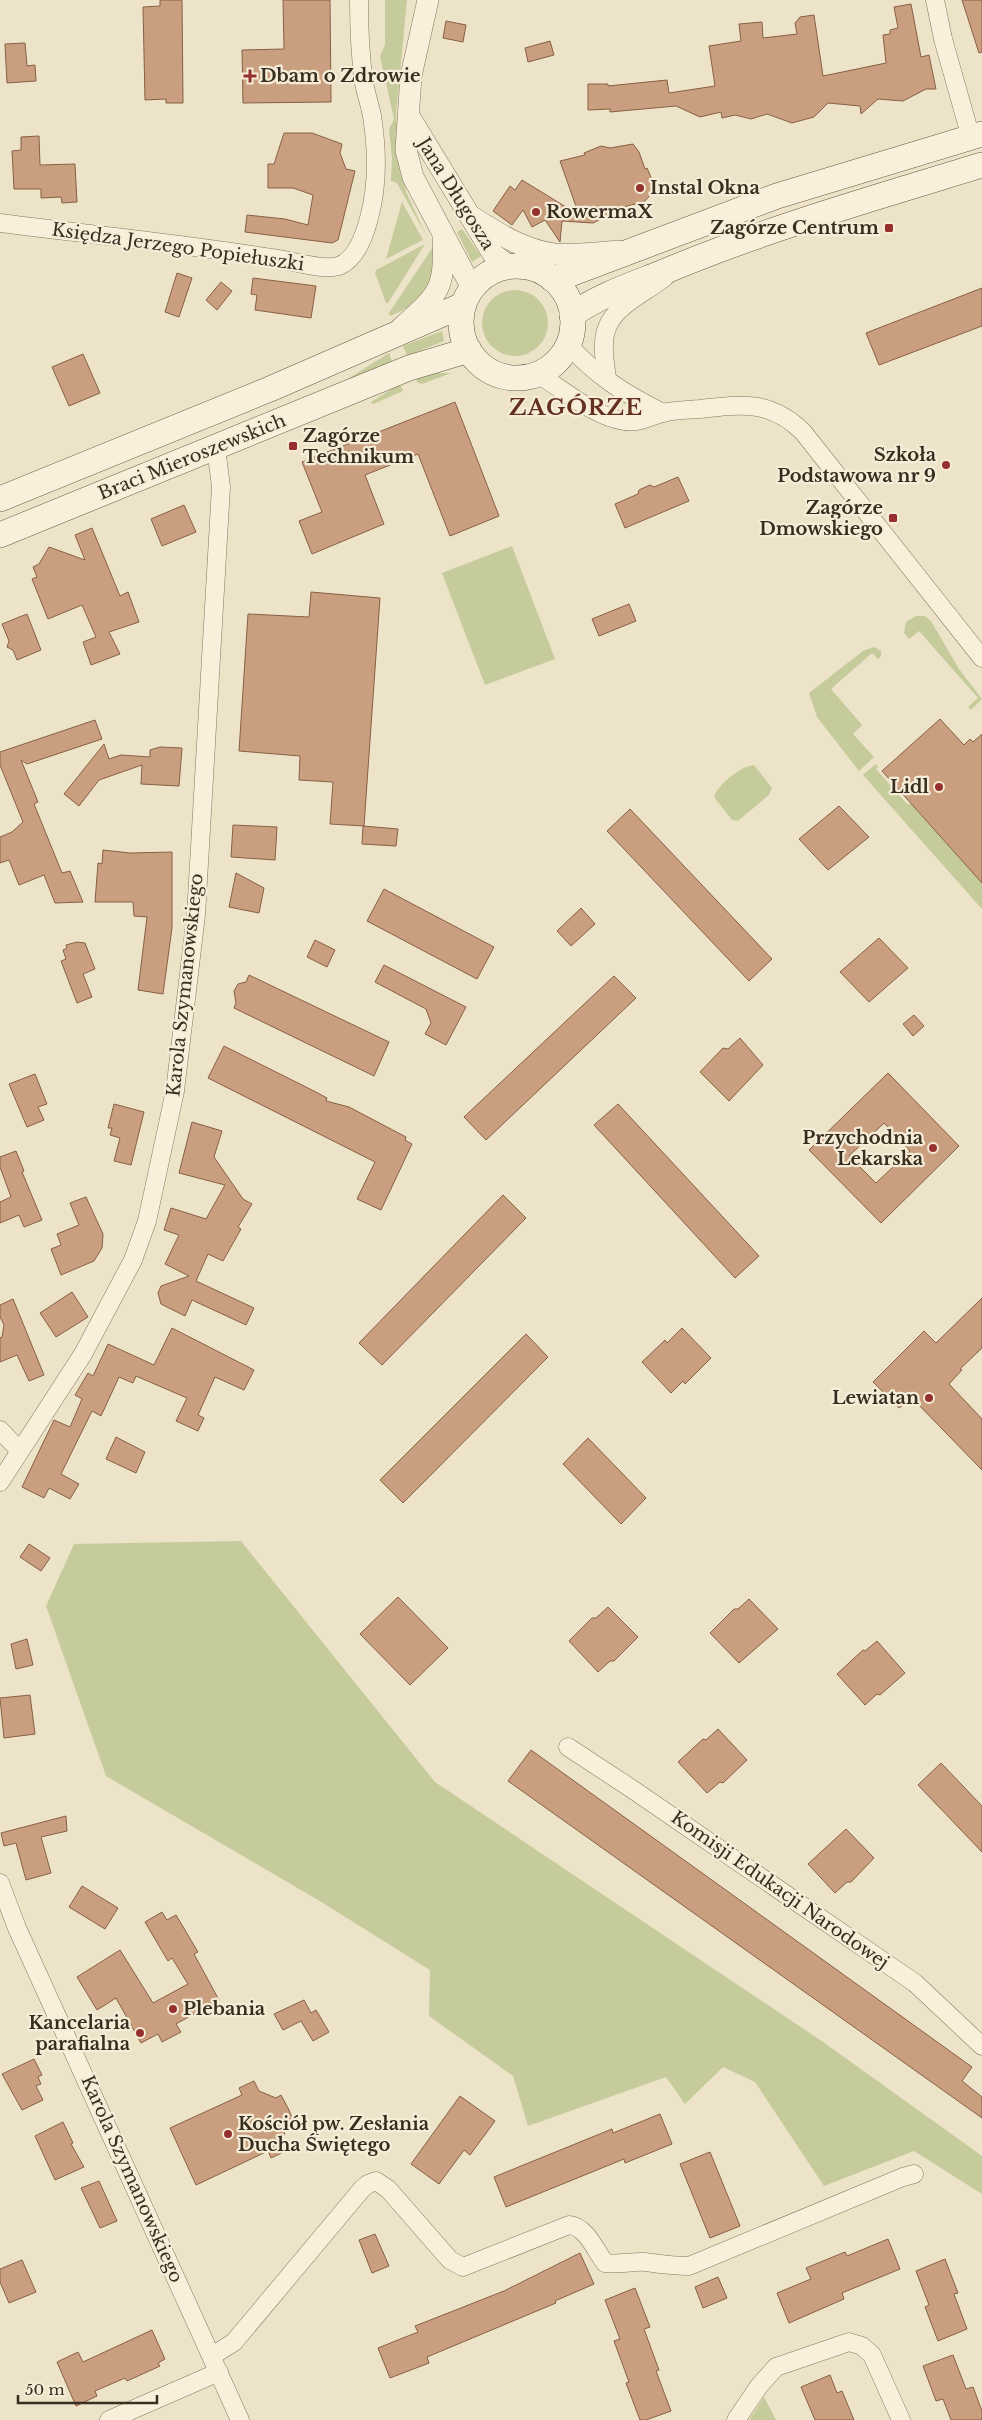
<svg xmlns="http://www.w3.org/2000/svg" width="982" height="2420" viewBox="0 0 982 2420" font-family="'Libre Baskerville',serif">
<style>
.green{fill:#c5cb9b}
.building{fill:#ca9f7f;stroke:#876044;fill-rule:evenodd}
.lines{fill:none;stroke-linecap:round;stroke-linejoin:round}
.minor-casing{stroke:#89755d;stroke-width:19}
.tertiary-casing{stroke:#89755d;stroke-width:22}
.secondary-casing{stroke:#6b5640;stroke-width:26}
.minor{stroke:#f8f0db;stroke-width:18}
.tertiary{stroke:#f8f0db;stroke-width:21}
.secondary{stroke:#f8f0db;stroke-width:25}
.poi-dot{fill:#96302f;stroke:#f5edd7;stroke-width:2}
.labels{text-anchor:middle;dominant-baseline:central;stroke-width:4.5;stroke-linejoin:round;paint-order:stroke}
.poi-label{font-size:18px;font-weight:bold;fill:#392d20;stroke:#f5edd7;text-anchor:end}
.street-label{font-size:18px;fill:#392d20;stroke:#f5edd7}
.district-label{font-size:22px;font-weight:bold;letter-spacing:1px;fill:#653021;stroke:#f5edd7}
</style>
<rect width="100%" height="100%" fill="#ede3c8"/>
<!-- green -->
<g class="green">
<path d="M385 0H407L396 115 406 192 427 237 397 183 391 181 392 158 389 129 394 119 380 56 385 45Z"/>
<path d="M402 202 423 240 386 259Z"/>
<path d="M462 229 481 256 472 262 457 232Z"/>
<path d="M425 244 388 303H386L375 273 376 270Z"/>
<path d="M433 247C439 283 423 303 390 316L389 313Z"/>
<circle cx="515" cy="323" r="33"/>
<path d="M442 331 444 341 407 356 403 346Z"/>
<path d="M389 353 392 362 346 381V380Z"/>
<path d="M434 373H451L422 384 417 382 416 378Z"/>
<path d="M400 384 403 391 373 404 371 402Z"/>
<path d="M512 546 555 659 485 685 442 573Z"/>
<path d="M916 616H925L931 621 959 669 982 699 971 710 968 707 978 698 919 631 909 639 904 633 906 622Z"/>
<path d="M874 647 881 651V656L878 659 872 653 831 689 862 725 853 734 874 757 859 771 817 717 809 693 863 651Z"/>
<path d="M876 764 878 767 876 769 907 804H911L982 883V909L863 775Z"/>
<path d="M754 765 772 788 769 795 738 821 732 820 714 797C718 784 741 766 754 765Z"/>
<path d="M241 1541 435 1782 826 2044 982 2156V2194L914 2151 824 2186 755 2082 723 2067 685 2104 666 2077 528 2126 513 2076 429 2016 430 1970 323 1903 106 1776 46 1606 74 1544Z"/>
<path d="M764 2397 776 2420H749Z"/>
</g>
<!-- building -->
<g class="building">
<path d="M160 0H182L183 103H166V99L145 100 143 7 160 6Z"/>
<path d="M283 0H330L331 102 243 103 242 50 284 49Z"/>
<path d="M962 0H982V52L979 53Z"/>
<path d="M911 4 921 57 929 55 936 89H926L903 101 878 99 861 114 860 106 828 103 814 117 792 123 767 114 751 119 735 115 722 118 721 112 700 117 676 106 610 112V109L588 110V84H608V86L667 80 669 93 715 86 709 46 741 41 739 24 762 22 763 38 797 34 795 23 800 17 814 15 823 76 886 63 883 35 890 34V30L898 28 894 7Z"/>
<path d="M446 21 466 25 463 42 443 38Z"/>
<path d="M550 41 554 55 528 62 525 48Z"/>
<path d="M25 43 27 66 35 65 36 81 7 83 5 44Z"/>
<path d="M284 133H312L342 144 340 153 346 169 355 171 338 240 332 243 245 232 247 215 285 219 308 225 313 195 293 188H268V164H274Z"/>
<path d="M39 136 40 165 75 164 77 202 62 203 61 197 41 198V189H14L12 151 21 150V137Z"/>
<path d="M633 144 639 152 645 169 647 168 656 189 644 202 627 206 593 223 562 221 560 242 545 220 532 227 523 210 512 225 493 211 510 186 515 190 522 180 579 215 560 161 585 155 584 153 601 146 610 148Z"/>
<path d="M177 273 192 278 179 317 165 312Z"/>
<path d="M253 278 316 286 311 318 255 310 257 295 251 294Z"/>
<path d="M221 282 232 291 217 310 206 300Z"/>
<path d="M982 288V326L879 365 866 333Z"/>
<path d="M83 354 100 393 69 406 52 367Z"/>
<path d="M455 402 499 516 450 536 418 454 365 475 384 524 312 554 299 521 322 512 302 462Z"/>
<path d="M678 477 689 501 625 528 615 504 638 494 639 490 650 485 654 487Z"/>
<path d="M184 505 196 532 162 546 151 519Z"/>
<path d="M92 528 120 596 128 592 139 622 109 632 120 654 91 665 83 642 96 637 82 605 48 619 32 579 37 577 33 567 39 564 49 547 85 560 75 535Z"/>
<path d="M311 592 380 598 364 826 330 824 333 782 299 780 300 756 239 751 248 614 309 617Z"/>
<path d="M629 604 636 621 599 636 592 619Z"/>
<path d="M27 614 41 650 17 660 13 650 7 647 9 641 2 624Z"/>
<path d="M940 719 964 745 970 739 973 742 982 734V883L882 771Z"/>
<path d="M95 720 102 739 27 764 21 760 38 802 34 804 62 873 70 871 83 902 55 903 44 875 19 885 9 860 0 863V837L12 832 23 822 0 765V752Z"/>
<path d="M104 744 109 759 121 755 150 757V750L160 747 182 748 179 786 141 784 142 765 99 780 79 806 64 794Z"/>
<path d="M839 806 869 837 828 870 799 839Z"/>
<path d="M630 809 772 959 749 981 607 831Z"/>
<path d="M233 825 277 827 275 860 231 857Z"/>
<path d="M363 826 398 829 396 846 362 844Z"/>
<path d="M103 850 130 853 172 852V928L163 994 138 990 147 917 134 916 133 902H95L98 863 102 864Z"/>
<path d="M236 873 264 888 259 913 229 907Z"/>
<path d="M384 889 494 947 477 979 367 921Z"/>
<path d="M581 908 595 924 571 946 557 931Z"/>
<path d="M879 938 908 968 869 1002 840 972Z"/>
<path d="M315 940 335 950 327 967 307 957Z"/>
<path d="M77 942 85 943 95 969 83 974 92 997 77 1003 61 961 66 959 63 950 67 948 66 945Z"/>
<path d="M384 965 466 1007 446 1045 425 1034 431 1023 426 1009 375 982Z"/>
<path d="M249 975 389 1042 374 1076 234 1008 236 1003 234 991 238 984 246 982Z"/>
<path d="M614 976 636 998 486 1140 464 1117Z"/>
<path d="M914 1015 924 1026 913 1036 903 1024Z"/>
<path d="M740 1038 763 1065 729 1101 700 1072 723 1048 728 1049Z"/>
<path d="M224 1046 312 1090 327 1098 326 1101 349 1107 406 1137 405 1140 412 1144 381 1210 357 1199 375 1162 208 1078Z"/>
<path d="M888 1073 959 1146 881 1223 809 1150ZM884 1123 910 1151 876 1183 849 1156Z"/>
<path d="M35 1074 47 1104 38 1107 44 1120 27 1127 9 1084Z"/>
<path d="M114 1104 144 1112 131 1165 114 1161 120 1138 110 1135 112 1128H108Z"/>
<path d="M618 1104 759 1256 735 1278 594 1125Z"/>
<path d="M192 1122 222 1131 214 1157 243 1199 252 1204 238 1227 241 1229 223 1261 208 1254 196 1281 254 1308 246 1325 192 1300 185 1316 161 1304 158 1293 161 1286 189 1276 165 1264 179 1235 164 1230 171 1208 206 1219 225 1185 179 1173Z"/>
<path d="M16 1151 24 1171 22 1172 42 1220 24 1227 19 1215 0 1223V1202L11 1197 0 1167V1157Z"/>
<path d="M503 1195 526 1218 382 1365 359 1343Z"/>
<path d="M86 1197 103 1234 102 1248 94 1261 61 1275 51 1249 61 1245 57 1234 79 1225 70 1203Z"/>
<path d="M72 1292 88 1317 56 1337 40 1313Z"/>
<path d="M982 1298V1348L960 1369 962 1370 949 1384 982 1419V1470L912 1398 899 1408 873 1382 924 1331 936 1343Z"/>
<path d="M13 1299 44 1375 29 1381 17 1355 0 1362V1338L2 1337 4 1325 0 1317V1305Z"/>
<path d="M172 1328 254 1370 244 1390 215 1377 198 1415 204 1418 198 1431 176 1421 187 1398 136 1376 133 1383 119 1377 101 1416 92 1411 61 1474 79 1484 70 1499 49 1488 44 1498 22 1487 54 1420 70 1427 82 1399 75 1395 88 1373 93 1376 108 1344 154 1365Z"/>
<path d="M682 1328 711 1358 685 1384 683 1381 671 1393 642 1362 665 1340 667 1343Z"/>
<path d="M526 1334 548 1357 403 1503 380 1480Z"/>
<path d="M116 1437 145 1452 136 1473 106 1459Z"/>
<path d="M588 1438 646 1498 621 1524 563 1464Z"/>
<path d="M29 1544 50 1558 41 1571 20 1557Z"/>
<path d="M398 1597 448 1648 410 1685 360 1634Z"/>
<path d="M749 1599 778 1629 739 1663 710 1633 734 1609H738Z"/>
<path d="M608 1607 638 1637 614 1661H610L598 1672 569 1641 592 1618H596Z"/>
<path d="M27 1639 33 1665 16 1669 11 1644Z"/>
<path d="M877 1641 905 1673 880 1695 877 1694 865 1705 837 1674 863 1650 865 1651Z"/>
<path d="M30 1695 35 1734 4 1738 0 1698Z"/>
<path d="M718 1729 747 1760 723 1783 720 1782 707 1793 678 1762 703 1739 706 1740Z"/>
<path d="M531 1750 972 2067 962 2081 982 2097V2118L508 1781Z"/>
<path d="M941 1763 982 1806V1852L918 1785Z"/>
<path d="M66 1816 67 1831 41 1837 51 1873 26 1880 16 1843 4 1846 1 1833Z"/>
<path d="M846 1829 874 1858 851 1882H847L835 1893 808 1864Z"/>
<path d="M82 1886 118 1908 105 1929 69 1907Z"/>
<path d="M162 1912 167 1920 176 1915 198 1952 194 1954 219 2000 176 2024 181 2032 162 2042 158 2034 141 2043 116 1998 97 2010 77 1977 120 1950 153 2003 188 1984 172 1958 168 1961 145 1922Z"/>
<path d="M304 2000 311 2013 316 2010 329 2032 313 2041 301 2021 283 2030 274 2014Z"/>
<path d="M34 2059 42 2075 38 2077 41 2084 36 2086 43 2100 22 2110 2 2074Z"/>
<path d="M254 2081 259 2091 276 2098 281 2095 289 2110 293 2121 288 2123 282 2140 286 2151 271 2158 268 2151 196 2185 170 2128 242 2095 239 2088Z"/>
<path d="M460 2096 495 2121 470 2155 464 2150 439 2184 411 2164Z"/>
<path d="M660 2114 672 2144 625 2163 624 2159 506 2207 494 2177 612 2129 613 2133Z"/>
<path d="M63 2122 73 2143 71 2144 84 2167 55 2180 35 2136Z"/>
<path d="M710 2152 740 2226 710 2238 680 2164Z"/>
<path d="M99 2181 117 2221 100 2228 81 2188Z"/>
<path d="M375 2234 389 2266 372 2273 359 2240Z"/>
<path d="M888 2239 900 2269 842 2293 844 2299 789 2323 777 2293 811 2279 806 2268 845 2252 847 2256Z"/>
<path d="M580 2253 594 2284 555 2301 556 2303 427 2357 429 2363 390 2378 378 2348 418 2332 415 2326 504 2291Z"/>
<path d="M945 2259 958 2293 954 2294 967 2329 938 2341 925 2307 929 2305 916 2271Z"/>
<path d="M22 2260 36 2292 9 2303 0 2282V2269Z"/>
<path d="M718 2277 727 2298 703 2308 695 2287Z"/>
<path d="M635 2288 650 2327 644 2329 659 2370 656 2371 671 2411 646 2420H640L626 2383 629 2382 614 2341 620 2339 605 2300Z"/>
<path d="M152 2330 165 2359 158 2363 160 2366 127 2381 125 2378 95 2391 97 2396 76 2406 57 2362 78 2352 83 2362Z"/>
<path d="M953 2355 966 2389 973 2387 982 2411V2420H951L943 2399 936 2401 923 2366Z"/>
<path d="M830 2375 837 2393 842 2391 854 2420H815L801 2387Z"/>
</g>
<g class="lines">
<!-- minor casing -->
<g class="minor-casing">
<g id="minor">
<path d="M935 0 943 39 971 138"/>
<path d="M0 223C93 235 186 244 278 259 293 261 327 272 341 265 357 257 365 234 369 218 378 186 377 148 372 116 370 105 366 94 364 83 360 55 359 28 359 0"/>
<path d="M568 344C594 375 627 395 663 413"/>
<path d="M538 374C562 389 596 418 625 421 638 423 649 417 662 413 674 410 687 410 700 409 742 404 771 400 803 432L982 658"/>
<path d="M607 379C606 368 603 355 604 344 604 308 642 296 665 277"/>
<path d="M0 1430 19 1450"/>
<path d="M0 1482 83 1354 133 1260 147 1221 175 1091 196 915 221 487 216 448"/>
<path d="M568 1747 632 1789 915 1983 982 2046"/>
<path d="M0 1883 17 1928 240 2420"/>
<path d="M212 2356 234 2342 362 2189 368 2184 376 2181 388 2189 450 2260 463 2267 569 2225C587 2227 595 2250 605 2263 619 2265 632 2261 645 2262 660 2264 674 2266 689 2266L903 2177 914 2174"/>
<path d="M109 2420 219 2372"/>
<path d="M736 2420 759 2386 776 2367 849 2342 862 2346 872 2355 901 2420"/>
</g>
</g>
<!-- tertiary casing -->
<g class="tertiary-casing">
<g id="tertiary">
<path d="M428 0 411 76 406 150 413 177 472 288"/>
<path d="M409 116 493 254 509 266"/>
<path d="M472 217C498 233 523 250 554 254 570 256 602 252 620 251"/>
<path d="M401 328C440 293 445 290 443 237"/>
</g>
</g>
<!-- secondary casing -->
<g class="secondary-casing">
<g id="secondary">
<circle cx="517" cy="322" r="56"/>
<path d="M552 279 570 274 777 196 982 134"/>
<path d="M572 315C598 296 631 285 661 273 765 229 874 198 982 165"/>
<path d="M0 499 270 389 463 305"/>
<path d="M0 535 409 368 469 350"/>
</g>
</g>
<!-- minor -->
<use href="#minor" class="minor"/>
<!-- tertiary -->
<use href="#tertiary" class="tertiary"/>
<!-- secondary -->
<use href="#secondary" class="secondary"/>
</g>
<!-- markers -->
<g class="poi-dot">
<path d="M247.5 68.5h5v5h5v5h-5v5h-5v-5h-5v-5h5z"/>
<circle cx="640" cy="188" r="5"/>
<circle cx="536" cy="212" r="5"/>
<rect x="884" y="223" width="10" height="10" rx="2.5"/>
<rect x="288" y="441" width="10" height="10" rx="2.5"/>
<circle cx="946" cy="465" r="5"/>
<rect x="888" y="513" width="10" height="10" rx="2.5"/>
<circle cx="939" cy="787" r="5"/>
<circle cx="933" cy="1148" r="5"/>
<circle cx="929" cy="1398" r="5"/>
<circle cx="173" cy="2009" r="5"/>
<circle cx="140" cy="2033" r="5"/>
<circle cx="228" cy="2134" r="5"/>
</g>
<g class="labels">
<!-- poi labels -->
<g class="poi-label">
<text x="260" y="76" text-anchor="start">Dbam o Zdrowie</text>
<text x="650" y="188" text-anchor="start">Instal Okna</text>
<text x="546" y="212" text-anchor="start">RowermaX</text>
<text x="879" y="228">Zagórze Centrum</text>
<text x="303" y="436" text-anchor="start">Zagórze<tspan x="303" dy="21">Technikum</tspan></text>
<text x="936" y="455">Szkoła<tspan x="936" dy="21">Podstawowa nr 9</tspan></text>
<text x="883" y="508">Zagórze<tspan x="883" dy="21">Dmowskiego</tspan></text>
<text x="929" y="787">Lidl</text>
<text x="923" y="1138">Przychodnia<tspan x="923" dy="21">Lekarska</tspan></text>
<text x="919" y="1398">Lewiatan</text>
<text x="183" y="2009" text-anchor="start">Plebania</text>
<text x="130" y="2023">Kancelaria<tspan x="130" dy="21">parafialna</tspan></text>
<text x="238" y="2124" text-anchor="start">Kościół pw. Zesłania<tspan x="238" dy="21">Ducha Świętego</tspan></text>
</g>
<!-- street labels -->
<g class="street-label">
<text transform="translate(456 194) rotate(58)">Jana Długosza</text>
<text transform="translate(178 247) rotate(8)">Księdza Jerzego Popiełuszki</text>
<text transform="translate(192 457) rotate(-22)">Braci Mieroszewskich</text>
<text transform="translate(185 985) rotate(-84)">Karola Szymanowskiego</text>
<text transform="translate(780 1890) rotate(35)">Komisji Edukacji Narodowej</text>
<text transform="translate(132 2179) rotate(66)">Karola Szymanowskiego</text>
</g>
<!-- district labels -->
<g class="district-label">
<text x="576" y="407">ZAGÓRZE</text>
</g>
</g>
<!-- scale -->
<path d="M18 2395v8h139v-8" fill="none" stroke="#392d20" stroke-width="2.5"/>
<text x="25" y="2395" font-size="15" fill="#392d20" stroke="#f5edd7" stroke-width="4" paint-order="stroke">50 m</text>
</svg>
